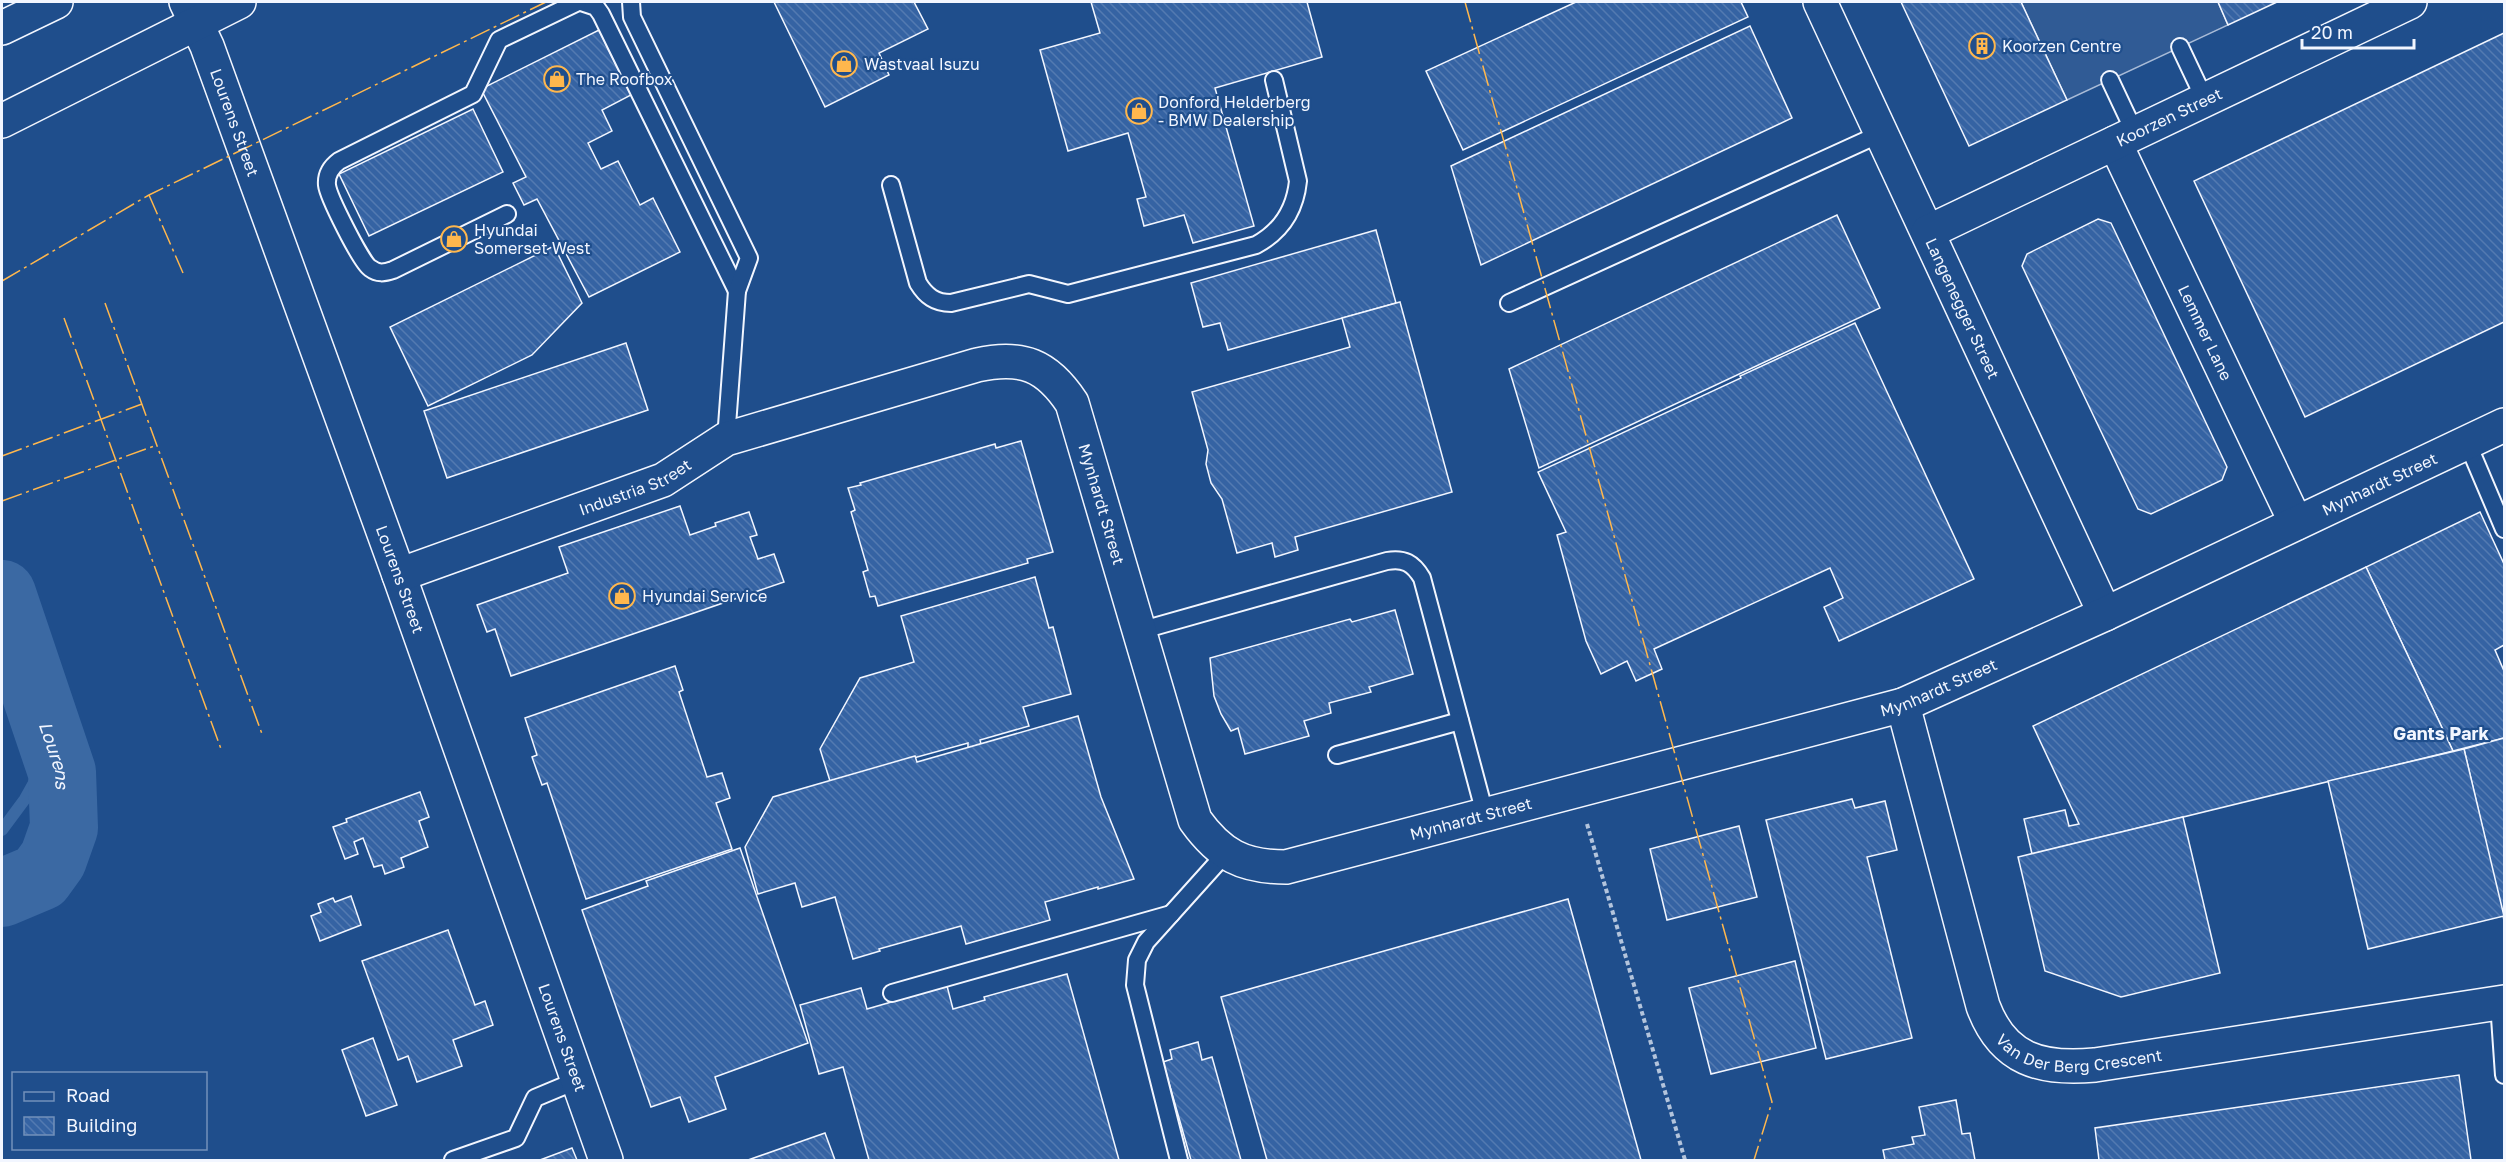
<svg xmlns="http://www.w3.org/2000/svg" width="2506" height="1162" viewBox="0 0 2506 1162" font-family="'Golos Text',sans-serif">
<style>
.parking{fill:#305b95;stroke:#a8bbd7;stroke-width:1.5}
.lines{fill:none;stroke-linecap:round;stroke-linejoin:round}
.stream{stroke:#3b69a3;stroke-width:12}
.river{stroke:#3b69a3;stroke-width:68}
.building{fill:url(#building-back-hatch);stroke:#f2f6ff;stroke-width:1.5}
.service-casing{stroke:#f2f6ff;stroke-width:20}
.minor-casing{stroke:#f2f6ff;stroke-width:36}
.trunk-casing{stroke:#f2f6ff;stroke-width:36}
.path{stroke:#b3c4dc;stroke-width:4;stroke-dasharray:4.5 3;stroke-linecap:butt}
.service{stroke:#1f4e8c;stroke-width:16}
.minor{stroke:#1f4e8c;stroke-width:33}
.trunk{stroke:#1f4e8c;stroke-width:33}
.power{stroke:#ffb74d;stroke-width:1.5;stroke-dasharray:21 4.5 3 4.5;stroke-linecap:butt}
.labels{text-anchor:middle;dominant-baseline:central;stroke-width:4.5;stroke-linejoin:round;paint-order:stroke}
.poi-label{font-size:16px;fill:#f2f6ff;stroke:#1f4e8c;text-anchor:start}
.street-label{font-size:16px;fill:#f2f6ff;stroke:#1f4e8c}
.neighbourhood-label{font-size:18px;font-weight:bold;fill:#f2f6ff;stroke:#1f4e8c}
.water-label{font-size:18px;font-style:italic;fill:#f2f6ff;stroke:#1f4e8c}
</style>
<defs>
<pattern id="building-back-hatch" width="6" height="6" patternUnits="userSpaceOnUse" patternTransform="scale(1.5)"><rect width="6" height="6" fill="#3563a3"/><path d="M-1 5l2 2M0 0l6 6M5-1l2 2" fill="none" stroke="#537ab1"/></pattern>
</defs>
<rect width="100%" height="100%" fill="#1f4e8c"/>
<!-- parking -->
<path class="parking" d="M2021 2H2218L2228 25 2067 100Z"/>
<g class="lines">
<!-- stream -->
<path class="stream" d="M2 830 25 799 54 747"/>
<!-- river -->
<path class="river" id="s1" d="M2 594 62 772 64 828 53 859 40 877 2 893"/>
</g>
<!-- building -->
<g class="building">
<path d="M774 2H914L928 29 879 53 889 75 825 107Z"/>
<path d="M1091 2H1307L1322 57 1215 88 1254 226 1193 243 1184 215 1144 226 1137 199 1146 197 1128 133 1068 151 1040 50 1100 33Z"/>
<path d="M1576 2H1741L1748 17 1463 150 1426 71Z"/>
<path d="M1901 2H2021L2067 100 1969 146Z"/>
<path d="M2218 2H2277L2228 25Z"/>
<path d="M1750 26 1792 118 1481 265 1451 166Z"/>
<path d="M599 30 631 95 602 110 612 131 588 143 601 169 618 161 640 205 653 198 680 252 589 297 537 199 524 205 513 183 526 177 481 89Z"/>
<path d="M2504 33V322L2305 417 2194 181Z"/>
<path d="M473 109 503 172 369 236 339 174Z"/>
<path d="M1837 215 1880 308 1539 468 1509 369Z"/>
<path d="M2098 219 2111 223 2227 467 2222 480 2151 514 2138 509 2022 266 2027 254Z"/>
<path d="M1376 230 1396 303 1228 350 1220 323 1203 327 1191 283Z"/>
<path d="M554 246 582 303 532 355 428 406 390 327Z"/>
<path d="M1400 302 1452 492 1295 537 1298 550 1275 557 1272 543 1237 553 1222 499 1211 483 1206 464 1208 450 1192 392 1350 347 1342 318Z"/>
<path d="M1855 323 1974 579 1839 641 1824 607 1843 598 1830 568 1654 649 1662 669 1636 681 1627 661 1601 674 1586 641 1557 535 1566 532 1538 472 1741 378 1740 376Z"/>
<path d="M626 343 648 410 447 478 424 411Z"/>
<path d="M1021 441 1053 552 1027 559 1028 563 878 606 875 596 870 597 863 572 868 570 851 512 855 510 848 488 861 485 860 483 995 444 996 448Z"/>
<path d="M680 506 690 535 716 526 715 523 749 512 757 535 750 537 758 559 774 554 784 582 511 676 495 629 487 632 477 605 568 573 559 547Z"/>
<path d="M2480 512 2504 564V645L2495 650 2504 671V738L2453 751 2366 567Z"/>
<path d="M2366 567 2453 751 2032 854 2024 819 2065 810 2069 826 2079 824 2033 726Z"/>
<path d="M1035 577 1049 628 1053 627 1071 694 1023 707 1029 726 980 740 981 744 968 748V743L830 781 820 749 860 678 914 662 901 616Z"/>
<path d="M1395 610 1413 674 1369 687 1371 692 1329 703 1331 713 1304 721 1309 736 1245 754 1238 728 1231 731 1221 714 1214 696 1210 658 1350 619 1352 622Z"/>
<path d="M675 666 683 690 679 692 707 777 722 773 730 798 716 803 732 849 586 899 547 783 542 785 532 757 537 755 525 718Z"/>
<path d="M1078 716 1101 797 1134 879 1098 889V887L1045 902 1050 920 966 944 961 926 879 949 880 951 853 959 835 897 802 907 795 883 758 894 745 847 773 797 915 756 917 762Z"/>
<path d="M2504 738V920L2464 749Z"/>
<path d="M2464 749 2504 916 2368 949 2328 781Z"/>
<path d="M420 792 429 817 419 821 428 847 401 858 404 867 385 874 382 865 374 867 363 838 354 842 358 854 345 859 333 827 347 822 346 819Z"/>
<path d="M1852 799 1855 808 1885 801 1897 850 1867 857 1912 1038 1826 1059 1766 820Z"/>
<path d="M2183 817 2220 973 2121 997 2045 971 2018 857Z"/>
<path d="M1739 826 1757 897 1667 920 1650 849Z"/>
<path d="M740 848 808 1043 715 1077 726 1109 689 1122 680 1097 651 1107 582 910 648 886 646 881Z"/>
<path d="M351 896 361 925 320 941 311 916 321 912 318 904 333 898 335 902Z"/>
<path d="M1568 899 1641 1160H1267L1221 997Z"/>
<path d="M448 930 475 1005 485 1001 493 1025 453 1040 462 1066 417 1082 408 1056 398 1060 362 961Z"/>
<path d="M1795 961 1816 1048 1711 1074 1689 988Z"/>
<path d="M1067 974 1119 1160H869L843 1067 819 1074 800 1005 861 988 867 1009 947 986 953 1009 985 1000 984 997Z"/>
<path d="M373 1038 397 1105 366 1116 342 1050Z"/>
<path d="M1198 1042 1202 1060 1212 1057 1241 1160H1191L1163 1062 1172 1059 1170 1050Z"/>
<path d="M2459 1075 2471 1160H2099L2095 1128Z"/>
<path d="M1956 1100 1962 1134 1970 1133 1975 1160H1885L1883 1150 1914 1144 1912 1137 1925 1135 1919 1107Z"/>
<path d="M825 1133 835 1160H748Z"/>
<path d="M572 1148 577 1160H540Z"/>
</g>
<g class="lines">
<!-- service casing -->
<g class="service-casing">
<g id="service">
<path d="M581 2 596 7 601 14 737 291"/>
<path d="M631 2 632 17 749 258 737 291 726 439"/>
<path d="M2180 47 2205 100"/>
<path d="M2110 80 2135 133"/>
<path d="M891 185 918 283C926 296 935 303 951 303L1029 284 1068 294 1256 245C1282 231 1295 210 1298 181L1274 80"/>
<path d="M507 214 393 270C384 273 378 274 370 268 361 262 328 196 327 185 326 174 331 167 339 161L473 94 499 40 578 2"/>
<path d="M1509 303 1882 133"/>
<path d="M2467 442 2504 529"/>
<path d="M1139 631 1387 561C1404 558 1413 563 1422 578L1485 814"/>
<path d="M1337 755 1460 721"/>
<path d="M892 993 1171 914"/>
<path d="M2499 1003 2504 1075"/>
<path d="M453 1160 516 1138 535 1098 578 1080"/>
<path d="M1179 1160 1135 985 1137 960 1146 942 1226 853"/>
</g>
</g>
<!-- minor casing -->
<g class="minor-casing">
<g id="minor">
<path id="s2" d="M186 2 207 46 399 575 606 1160"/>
<path id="s3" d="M1820 2 2105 614"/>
<path id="s4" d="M2115 143 2296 523"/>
<path id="s5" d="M1928 232 2410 2"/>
<path id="s6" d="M399 575 663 480 726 439 977 365C1022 355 1047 365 1072 403L1195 820C1220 855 1243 867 1286 867L1903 705 2105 614 2504 425"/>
<path id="s7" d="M1903 705 1983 1006C2003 1060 2041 1070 2095 1065L2504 1002"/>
</g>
</g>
<!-- trunk casing -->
<g class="trunk-casing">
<g id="trunk">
<path d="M2 28 56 2"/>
<path d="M2 121 239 2"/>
</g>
</g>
<!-- path -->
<path class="path" d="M1587 824 1685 1160"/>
<!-- service -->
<use href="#service" class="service"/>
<!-- minor -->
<use href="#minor" class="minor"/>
<!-- trunk -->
<use href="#trunk" class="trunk"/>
<!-- power -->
<g class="power">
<path d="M1465 2 1772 1102 1754 1160"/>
<path d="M149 195 183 273"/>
<path d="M2 281 149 195 546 2"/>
<path d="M105 303 262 734"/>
<path d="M64 318 221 749"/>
<path d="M2 456 142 404"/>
<path d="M2 501 157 445"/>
</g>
</g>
<!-- icons -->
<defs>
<g id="building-ring" transform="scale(1.35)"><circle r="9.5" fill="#1f4e8c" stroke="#ffb74d" stroke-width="1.5"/><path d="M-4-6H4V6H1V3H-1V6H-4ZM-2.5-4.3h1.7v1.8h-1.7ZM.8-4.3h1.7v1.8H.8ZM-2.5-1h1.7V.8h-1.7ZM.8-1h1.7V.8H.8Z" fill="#ffb74d"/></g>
<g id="shop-ring" transform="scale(1.35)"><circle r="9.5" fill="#1f4e8c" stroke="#ffb74d" stroke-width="1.5"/><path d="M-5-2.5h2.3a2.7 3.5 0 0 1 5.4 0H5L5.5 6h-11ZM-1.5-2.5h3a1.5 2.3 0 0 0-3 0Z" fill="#ffb74d"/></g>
</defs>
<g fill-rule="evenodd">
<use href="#building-ring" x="1982" y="46"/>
<use href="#shop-ring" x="844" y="64"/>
<use href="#shop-ring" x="557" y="79"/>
<use href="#shop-ring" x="1139" y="111"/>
<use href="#shop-ring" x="454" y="239"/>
<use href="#shop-ring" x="622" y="596"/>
</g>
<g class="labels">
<!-- poi labels -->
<g class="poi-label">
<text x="2002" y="46">Koorzen Centre</text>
<text x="864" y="64">Wastvaal Isuzu</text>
<text x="576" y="79">The Roofbox</text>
<text x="1158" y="102">Donford Helderberg<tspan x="1158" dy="18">- BMW Dealership</tspan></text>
<text x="474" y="230">Hyundai<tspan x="474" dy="18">Somerset West</tspan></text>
<text x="642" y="596">Hyundai Service</text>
</g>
<!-- street labels -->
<g class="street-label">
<text stroke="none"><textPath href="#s5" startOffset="267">Koorzen Street</textPath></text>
<text stroke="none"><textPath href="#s2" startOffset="130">Lourens Street</textPath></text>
<text stroke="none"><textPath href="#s3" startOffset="338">Langenegger Street</textPath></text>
<text stroke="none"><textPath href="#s4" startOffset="210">Lemmer Lane</textPath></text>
<text stroke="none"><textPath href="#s6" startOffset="2434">Mynhardt Street</textPath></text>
<text stroke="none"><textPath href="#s6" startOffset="252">Industria Street</textPath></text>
<text stroke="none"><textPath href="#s6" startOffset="834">Mynhardt Street</textPath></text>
<text stroke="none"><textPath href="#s2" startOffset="616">Lourens Street</textPath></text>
<text stroke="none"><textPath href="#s6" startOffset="1948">Mynhardt Street</textPath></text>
<text stroke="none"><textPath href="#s6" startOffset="1462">Mynhardt Street</textPath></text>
<text stroke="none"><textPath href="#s2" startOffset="1102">Lourens Street</textPath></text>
<text stroke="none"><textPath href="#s7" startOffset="432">Van Der Berg Crescent</textPath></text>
</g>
<!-- neighbourhood labels -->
<g class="neighbourhood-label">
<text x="2441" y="733">Gants Park</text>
</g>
<!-- water labels -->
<g class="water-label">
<text stroke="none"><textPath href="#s1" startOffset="170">Lourens</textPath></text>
</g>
</g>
<!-- border -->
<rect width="2506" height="1162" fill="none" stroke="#f2f6ff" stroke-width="6"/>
<!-- legend -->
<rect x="12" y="1072" width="195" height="78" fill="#1f4e8c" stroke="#7391ba" stroke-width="1.5"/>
<rect x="24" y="1092" width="30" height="9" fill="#1f4e8c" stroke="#7391ba" stroke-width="1.5"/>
<text x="66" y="1102" font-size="18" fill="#f2f6ff">Road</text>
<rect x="24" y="1117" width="30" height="18" fill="url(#building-back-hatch)" stroke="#7391ba" stroke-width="1.5"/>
<text x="66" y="1132" font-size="18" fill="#f2f6ff">Building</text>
<!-- scale -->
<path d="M2302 39v9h112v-9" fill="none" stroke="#f2f6ff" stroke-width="3"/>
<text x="2311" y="39" font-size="18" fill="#f2f6ff" stroke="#1f4e8c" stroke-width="4.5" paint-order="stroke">20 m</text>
</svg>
